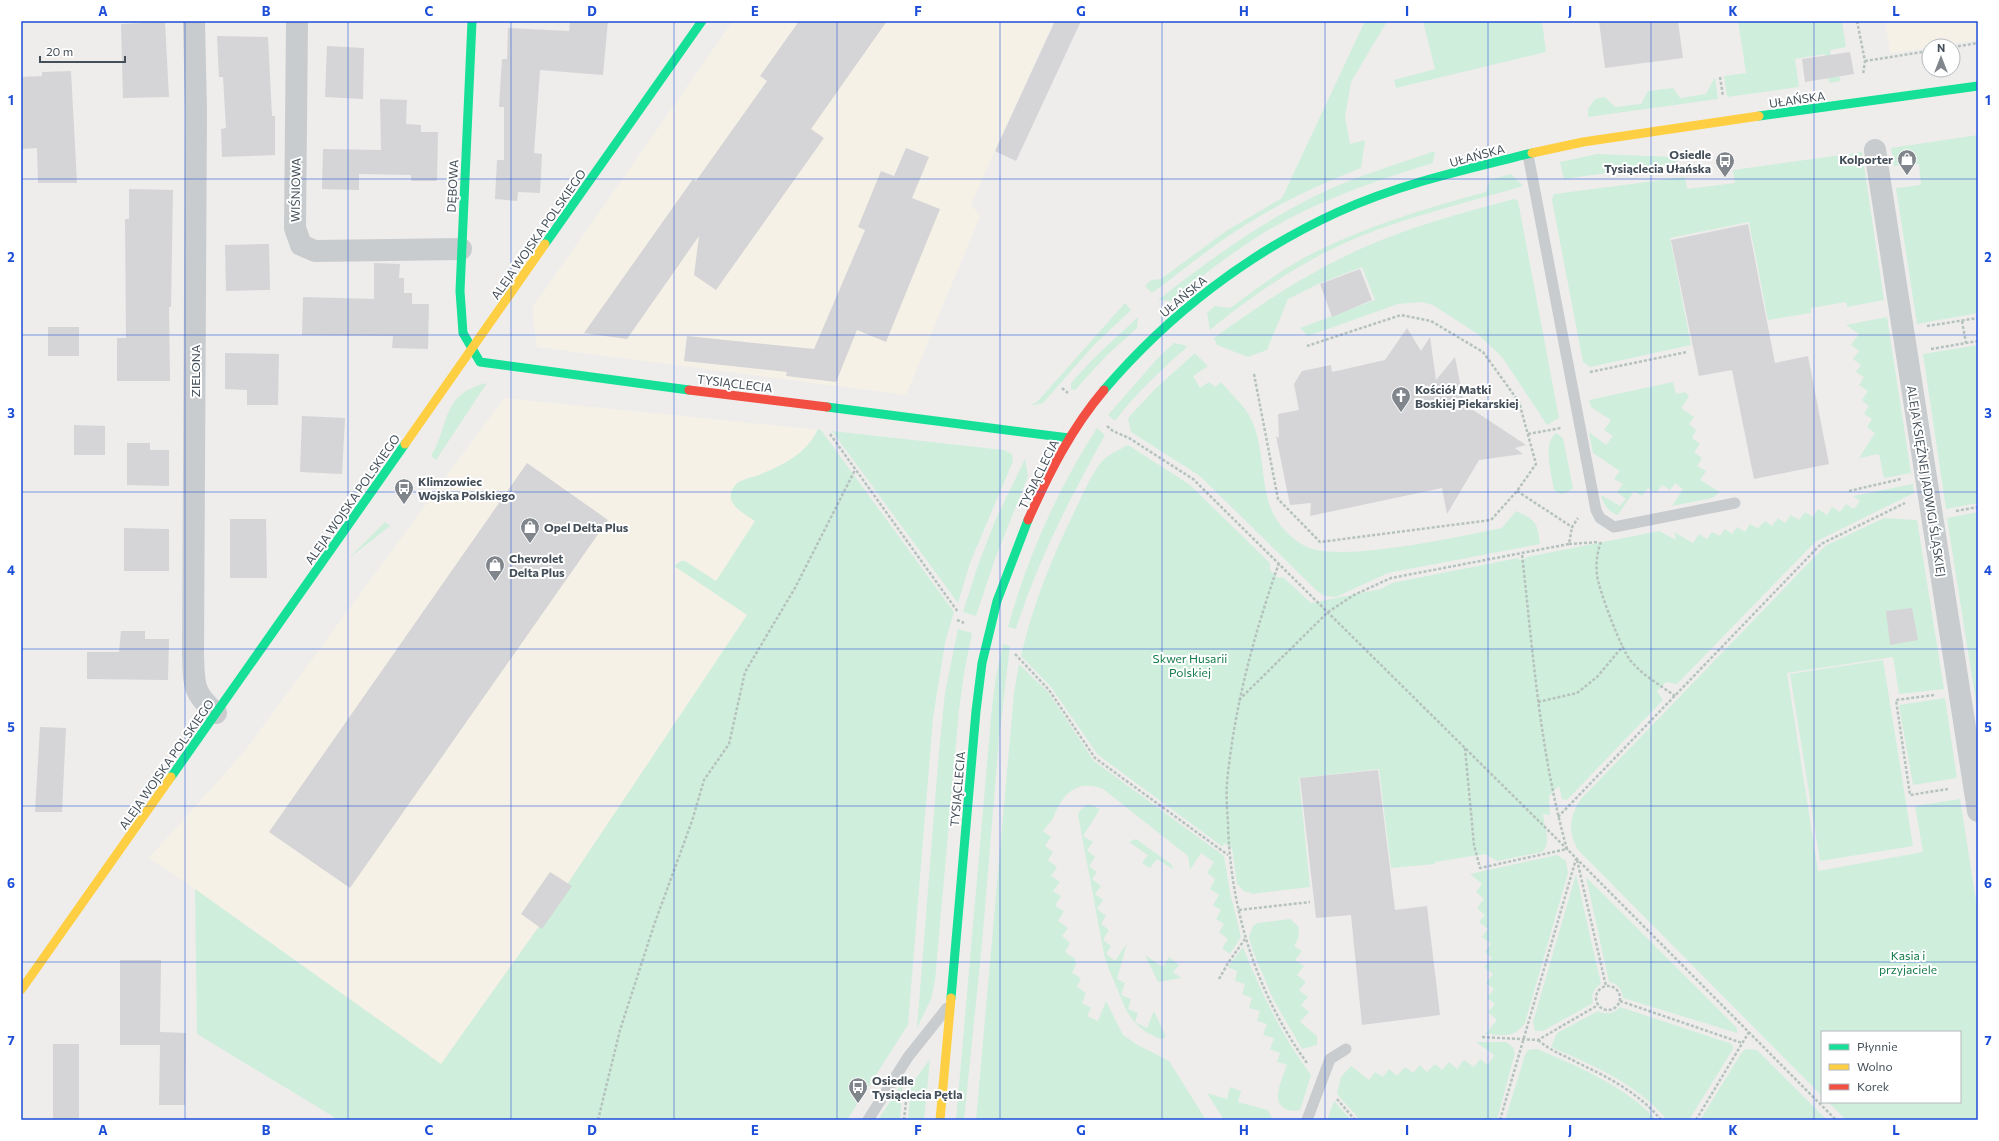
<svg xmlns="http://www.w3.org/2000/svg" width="1999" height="1141" viewBox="0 0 1999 1141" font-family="Commissioner,sans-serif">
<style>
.commercial{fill:#f6f1e7}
.green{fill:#d0eedc}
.building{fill:#d5d5d7}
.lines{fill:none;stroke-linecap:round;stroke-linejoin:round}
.path{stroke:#b5c2be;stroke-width:2.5;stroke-dasharray:3 2;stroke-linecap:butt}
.lane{stroke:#c9ccce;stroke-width:11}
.street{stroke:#c9ccce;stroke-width:22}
.fast{stroke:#16e098;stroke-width:9}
.slow{stroke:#ffcf43;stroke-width:9}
.jam{stroke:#f24e42;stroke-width:9}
.grid{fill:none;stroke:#1d4ed8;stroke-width:1;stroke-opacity:0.55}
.labels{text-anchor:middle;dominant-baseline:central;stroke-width:4;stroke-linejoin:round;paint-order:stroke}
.street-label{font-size:12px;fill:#444f59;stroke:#fff}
.poi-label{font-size:12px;font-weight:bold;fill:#444f59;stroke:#fff;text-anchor:start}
.park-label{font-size:12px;fill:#147b4a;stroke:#fff}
.neatline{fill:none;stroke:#1d4ed8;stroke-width:1.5}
.grid-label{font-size:13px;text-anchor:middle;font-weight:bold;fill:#1d4ed8}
</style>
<rect width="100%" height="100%" fill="#eeedec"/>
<!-- commercial -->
<g class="commercial">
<path d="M733 21H1054L971 204 980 216 906 395 537 347 532 308Z"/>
<path d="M1885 21H1978V40L1929 46V48L1890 53Z"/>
<path d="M504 398 821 430 747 615 540 925 441 1064 185 882 149 858 244 752Z"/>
</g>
<!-- green -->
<g class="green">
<path d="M1365 21H1391L1386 23 1351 82 1345 117 1350 144 1365 140 1361 168C1315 186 1271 207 1230 235 1203 253 1178 274 1152 293L1145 286 1151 280 1161 279 1226 231 1282 198Z"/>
<path d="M1423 21H1542L1546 52 1396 88 1394 80 1435 69Z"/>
<path d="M1738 21H1842L1846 47 1830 50 1834 77H1840L1841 81 1829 83 1825 54 1795 59 1799 87 1727 97 1724 76 1746 73Z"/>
<path d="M1715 77 1718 99 1588 117V109L1595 99 1605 97 1615 107 1641 104 1648 91 1673 88 1680 98 1706 94Z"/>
<path d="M1978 135V313L1917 324 1896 188 1921 185 1919 164 1894 166 1891 148Z"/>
<path d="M1435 151 1433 163C1377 180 1322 199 1272 228 1236 249 1203 275 1171 301L1158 300C1208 261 1258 224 1315 196 1353 177 1395 165 1435 151Z"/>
<path d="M1862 152 1884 300 1847 307 1846 302 1811 308V313L1768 320 1749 222 1670 238 1691 345 1590 367 1583 362 1552 200 1554 194 1685 177 1687 189 1735 183 1733 170Z"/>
<path d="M1597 154 1676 157 1677 163 1564 179 1560 162Z"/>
<path d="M1511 174 1523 186C1469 202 1414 215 1361 236 1307 258 1256 292 1210 330L1207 313 1215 306 1230 308C1256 289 1282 269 1311 254 1367 226 1426 208 1486 192L1490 180Z"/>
<path d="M1514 199 1518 201 1559 418 1547 425 1502 357 1479 335 1433 305 1420 302 1398 304 1308 336 1300 328 1375 300 1362 267 1318 284 1288 299 1267 350 1248 357 1217 345 1214 338C1270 297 1327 260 1392 236 1431 221 1473 210 1514 199Z"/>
<path d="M1125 303 1131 310 1094 345 1043 403 1029 406 1037 402Z"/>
<path d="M1138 317 1137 328 1107 355 1075 390 1071 389V383L1094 358Z"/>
<path d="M1887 317 1911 473 1884 478 1879 454 1859 458 1875 433 1867 427 1872 419 1864 414 1869 406 1862 400 1868 391 1859 385 1864 377 1856 372 1861 365 1853 359 1859 351 1851 345 1859 334 1846 325Z"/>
<path d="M1174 343 1184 345 1187 347C1161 370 1136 393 1115 421L1108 415 1157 359Z"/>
<path d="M1978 345V503L1946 509 1923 354Z"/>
<path d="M1195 353 1208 366 1193 376 1200 388 1209 382 1215 387 1221 382C1230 393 1244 405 1250 417 1263 442 1261 473 1268 500 1273 519 1287 537 1305 546 1338 564 1461 536 1502 528L1516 511C1535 519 1538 523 1540 544L1388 573 1336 597 1325 596 1317 591 1200 476 1131 432 1128 418 1155 389Z"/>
<path d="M1673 382 1676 394 1685 392 1689 396 1681 408 1694 417 1689 424 1696 430 1692 438 1700 444 1694 452 1702 458 1697 466 1706 471 1700 480 1720 492 1712 498 1672 506 1683 489 1675 483 1670 490 1662 485 1656 493 1648 488 1642 496 1634 491 1618 515C1608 512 1604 505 1601 495L1620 506 1626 499 1617 492 1623 484 1614 479 1620 471 1593 453 1589 432 1606 445 1613 436 1604 430 1611 420 1591 407 1589 400Z"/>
<path d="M487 383 436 460 431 456C451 424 440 394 487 383Z"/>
<path d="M1097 428 1105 435C1070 498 1038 560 1016 629L1008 627C1027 558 1058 488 1097 428Z"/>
<path d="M818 429 821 430 954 612 945 643 933 718 908 1025 847 1120H339L197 1034 195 889 441 1064 540 925 747 615 674 566 681 561H685L716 581 755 521C745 514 722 503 734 487 738 480 749 478 756 476 781 466 806 455 818 429Z"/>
<path d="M832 431 1004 450 1012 454 1013 461 970 563 958 603Z"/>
<path d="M1556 433 1563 438 1573 488 1568 492 1561 494 1554 490C1552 475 1542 443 1556 433Z"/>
<path d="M1128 445 1189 484 1270 563V570L1278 578 1283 577 1311 603 1381 589 1392 583 1518 558 1519 560 1527 558V557L1659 531 1676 540 1674 532 1693 543 1699 534 1707 539 1712 532 1720 536 1725 529 1732 534 1737 527 1745 532 1750 524 1758 528 1765 521 1772 526 1778 518 1785 523 1791 515 1799 520 1805 512 1813 517 1818 509 1827 515 1832 507 1840 512 1846 504 1854 509 1860 501 1853 496 1913 484 1914 493 1815 542 1677 684 1666 682 1657 691 1663 700 1567 800 1562 799 1559 786 1549 796 1550 815 1543 814C1544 826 1552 843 1542 852L1497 861 1485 854 1435 862V864L1391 868 1379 769 1299 778 1310 887 1251 894V892H1245L1237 884 1232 848 1224 843 1223 847 1098 755 1051 687 1021 656C1033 603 1054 553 1078 504 1085 490 1092 473 1102 461 1109 454 1119 450 1128 445Z"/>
<path d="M1025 459 1028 476 995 559 976 616 963 612 978 565 995 521Z"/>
<path d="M1978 512V715L1947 518Z"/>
<path d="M1884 518 1917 520 1944 689 1899 694 1893 657 1787 673 1818 871 1923 852 1915 806 1960 799 1978 913V1120H1846L1828 1102H1960V1032H1822V1096L1578 850C1568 831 1569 819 1580 800L1825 546Z"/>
<path d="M385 522 390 526 348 559Z"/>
<path d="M958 629 972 633 964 673 959 710 935 981 931 999 917 1028 939 751 945 693Z"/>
<path d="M1003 644 1010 646 999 739 982 944 964 1120H956L992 707 996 677Z"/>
<path d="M1883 660 1913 846 1820 861 1790 674Z"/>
<path d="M1019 664 1048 692 1094 761 1224 856 1230 892 1241 937 1230 954 1222 948 1228 939 1219 932 1224 924 1216 919 1221 910 1213 905 1219 895 1210 889 1215 879 1207 873 1214 862 1201 853 1190 870 1188 856 1103 789C1077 779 1063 794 1054 816 1052 821 1046 827 1043 831L1051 837 1045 846 1053 852 1048 860 1057 867 1051 876 1060 882 1053 891 1061 896 1055 906 1064 911 1058 921 1068 928 1062 936 1070 943 1065 952 1075 959 1076 964 1072 973 1081 978 1077 987 1086 993 1082 1003 1091 1008 1087 1016 1098 1021 1106 1001 1123 1035 1136 1044 1169 1061 1206 1120H976L1014 693Z"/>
<path d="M1945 698 1957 778 1913 785 1899 705Z"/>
<path d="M1088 804 1100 809 1083 836 1093 842 1087 850 1095 857 1089 866 1097 872 1092 879 1101 886 1095 894 1103 900 1097 909 1106 916 1101 924 1109 930 1103 940 1111 946 1106 954 1115 961 1127 943 1117 979 1125 983 1121 995 1131 999 1128 1009 1138 1013 1135 1022 1147 1028 1154 1011 1166 1037 1160 1039 1146 1032 1135 1023 1126 1010 1108 967 1104 954 1078 815 1080 810Z"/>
<path d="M1136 839 1171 864 1174 870 1157 859 1150 868 1142 863 1148 855 1129 842Z"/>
<path d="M1557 855 1566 861 1568 873 1525 1023C1514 1039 1502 1035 1485 1034L1497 1020 1488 1012 1495 1004 1487 998 1494 989 1486 983 1493 974 1484 967 1492 958 1485 952 1491 944 1482 937 1488 929 1479 922 1485 915 1477 908 1484 899 1476 892 1482 884 1470 874Z"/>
<path d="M1576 874 1601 984C1594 988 1591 995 1593 1003L1543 1031H1535L1533 1022Z"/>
<path d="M1586 877 1737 1028V1033L1623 998C1622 990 1618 983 1609 982Z"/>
<path d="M1290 919 1298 926 1299 937 1294 946 1302 951 1295 960 1304 966 1297 975 1306 982 1299 990 1308 997 1301 1005 1309 1012 1300 1022 1317 1036V1045L1302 1049 1273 999 1253 951 1249 937 1253 926 1257 923Z"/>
<path d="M1243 947C1261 993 1282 1036 1311 1075L1300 1110C1291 1113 1277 1108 1278 1096 1278 1086 1284 1074 1287 1065L1277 1062 1280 1053 1270 1049 1274 1038 1263 1035 1267 1024 1257 1021 1260 1011 1249 1008 1252 998 1242 994 1245 984 1235 981 1237 971 1228 967Z"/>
<path d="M1145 955 1163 967 1169 957 1179 965 1173 972 1181 978 1158 982Z"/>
<path d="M1620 1007 1732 1044 1733 1049 1689 1120H1667C1638 1084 1592 1065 1551 1047L1557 1033 1598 1011C1606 1015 1614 1014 1620 1007Z"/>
<path d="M1476 1042H1506L1513 1047 1515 1053 1497 1120H1360L1337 1094 1341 1077 1351 1066 1369 1080 1375 1072 1383 1077 1389 1069 1397 1076 1405 1067 1413 1073 1420 1065 1427 1072 1435 1064 1442 1070 1449 1062 1457 1069 1464 1060 1474 1067 1480 1059 1488 1065 1494 1055Z"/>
<path d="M1537 1049C1575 1065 1629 1088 1656 1120H1505L1525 1055 1528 1050Z"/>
<path d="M1746 1049 1757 1050 1827 1120H1700L1742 1052Z"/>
<path d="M930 1059 924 1120H908L911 1085Z"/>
<path d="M903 1081 900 1120H878Z"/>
<path d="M1230 1087 1241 1091 1238 1102 1268 1110 1273 1120H1224L1207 1093 1227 1099Z"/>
<path d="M1334 1101 1351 1120H1327Z"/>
</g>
<!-- building -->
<g class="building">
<path d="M570 21H608L603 75 540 70 534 153 542 154 540 193 518 192 517 201 495 199 497 160H504V107H499L502 59H507L508 28 569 31Z"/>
<path d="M799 21H887L811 129 824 138 716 290 694 275 699 236 627 339 584 333 693 179 696 181 767 81 760 76Z"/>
<path d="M1055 21H1081L1016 161 995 151Z"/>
<path d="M1599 21H1678L1683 58 1605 68Z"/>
<path d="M165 22 169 97 123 98 121 24Z"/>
<path d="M217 36 268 37 272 116H275V155L222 157 221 129 226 128 223 77H219Z"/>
<path d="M327 46 364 48 363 99 325 97Z"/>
<path d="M1850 52 1854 74 1805 82 1802 59Z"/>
<path d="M71 71 77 183H38L37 148 21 149V77L42 76V72Z"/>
<path d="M380 99 407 100 406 124 421 125V132H438L437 181H411V175L359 174V190L322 189 323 149 381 150Z"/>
<path d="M906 148 929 157 912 198 940 209 886 342 857 330 836 382 786 376 787 372 684 361 687 336 814 349 865 230 858 227 881 171 894 176Z"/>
<path d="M129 189 173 190 171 307H169L170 381H117V338H126L125 219H129Z"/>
<path d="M1748 224 1775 363 1808 356 1829 464 1754 479 1732 370 1699 376 1671 240Z"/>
<path d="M269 244 270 290 226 291 225 245Z"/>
<path d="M374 263 400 264 399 278H404V293H412V304H429L428 349 392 348 393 336 302 335 303 297 374 299Z"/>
<path d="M1360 269 1372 300 1332 317 1320 284Z"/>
<rect x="48" y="327" width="31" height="29"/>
<path d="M1407 328 1421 351 1430 337 1436 380 1455 357 1464 404 1526 445 1515 448 1523 454 1479 460 1447 514 1442 488 1310 516 1311 503 1290 505 1276 436 1279 438 1278 414 1299 410 1294 384 1302 371 1331 365 1332 372 1385 360Z"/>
<path d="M225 353 279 354 278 405H247V390L225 389Z"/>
<path d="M302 416 345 418 342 474 300 472Z"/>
<path d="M74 425 105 426V455H74Z"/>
<path d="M127 443H150V450H169V486L127 485Z"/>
<path d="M527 463 608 520 350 888 269 832Z"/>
<path d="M230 519H266L267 578H230Z"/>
<path d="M124 528 169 529V571H124Z"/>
<path d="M1912 608 1918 640 1890 645 1886 611Z"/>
<path d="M121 631H145V639H169L168 680 87 679V652H119Z"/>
<path d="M40 727 66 728 62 812H35Z"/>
<path d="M1378 770 1395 910 1427 906 1440 1015 1362 1025 1351 915 1316 918 1300 778Z"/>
<path d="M550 872 572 886 542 929 521 914Z"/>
<path d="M120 960H161L160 1032 186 1033 185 1105H159L160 1045H120Z"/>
<rect x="53" y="1044" width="26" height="76"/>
</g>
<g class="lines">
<!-- path -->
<g class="path">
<path d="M1857 21 1865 61 1863 75"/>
<path d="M1953 47 1978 43"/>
<path d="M1865 61 1929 51"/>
<path d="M1720 77 1723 96"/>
<path d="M1962 321 1966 343"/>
<path d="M1927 326 1978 318"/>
<path d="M1931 349 1978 341"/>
<path d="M1590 372 1687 352"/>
<path d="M1254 374 1278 499 1320 542 1491 520 1517 491 1536 464 1519 402 1483 352 1431 321 1401 315 1307 346"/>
<path d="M1062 388 1068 393"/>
<path d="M1107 426 1113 431 1129 438 1193 479 1567 849 1836 1120"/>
<path d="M830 434 958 612"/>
<path d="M1528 434 1561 428"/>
<path d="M1517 491 1572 527 1578 518"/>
<path d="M1849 491 1901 479"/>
<path d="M1956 511 1978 507"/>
<path d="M1601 542C1596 554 1595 572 1599 584 1603 600 1621 648 1630 660 1642 675 1660 685 1675 696"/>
<path d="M1569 544 1599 542"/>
<path d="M1279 563C1254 634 1234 708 1227 783 1226 796 1227 810 1228 823 1230 908 1256 993 1307 1063"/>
<path d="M957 620 964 623"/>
<path d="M1015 654 1049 690 1095 758 1228 855"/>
<path d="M1934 695 1896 700 1910 795 1948 789"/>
<path d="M1239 700 1328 612 1354 595 1391 578 1569 544 1572 527"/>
<path d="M1538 702 1577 693 1597 677 1623 646"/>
<path d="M1465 748 1474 845 1480 868 1567 849C1540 754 1533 653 1522 554"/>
<path d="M1558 817 1821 544 1905 503"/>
<path d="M1577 860 1606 986"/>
<path d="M1239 910 1310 902"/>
<path d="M1219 979 1228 963 1245 939"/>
<circle cx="1608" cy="998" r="12"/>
<path d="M1620 1001 1742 1043"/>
<path d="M1482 1037 1538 1040 1598 1005"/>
<path d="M1538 1040C1552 1052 1564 1055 1580 1064 1610 1078 1640 1094 1661 1120"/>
<path d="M1337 1099 1355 1120"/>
<path d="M598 1120 620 1030 654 925 692 821 704 780 729 744 745 672 795 588 855 470"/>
<path d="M904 1120 906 1101"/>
<path d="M1500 1120 1576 859"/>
<path d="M1696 1120 1749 1032"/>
</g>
<!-- lane -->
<g class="lane">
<path d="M1528 155 1596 510 1600 518 1614 527 1735 503"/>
<path d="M868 1120 908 1057 947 1008"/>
<path d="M1307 1120 1330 1059 1346 1049"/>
</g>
<!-- street -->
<g class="street">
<path d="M194 21 196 111 193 654C194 683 192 693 216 713"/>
<path d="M297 21 295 228 301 245 315 251 461 249"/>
<path d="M1875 150 1978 811"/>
</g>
<!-- fast -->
<g class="fast">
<path d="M472 21 460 291 463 333 480 362 689 390"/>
<path d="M1759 116 1978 86"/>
<path d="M545 244 702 21"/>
<path d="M1104 390C1168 315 1248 253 1338 212 1399 184 1467 169 1532 153"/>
<path d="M827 407 1069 438"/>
<path d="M171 777 405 444"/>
<path d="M951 998 976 711 982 663 997 601 1028 520"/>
</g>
<!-- slow -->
<g class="slow">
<path d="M1532 153 1583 142 1759 116"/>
<path d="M405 444 545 244"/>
<path d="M21 990 171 777"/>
<path d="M940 1120 951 998"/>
</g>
<!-- jam -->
<g class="jam">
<path d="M689 390 827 407"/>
<path d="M1028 520C1049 473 1071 429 1104 390"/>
</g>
</g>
<!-- grid -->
<path class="grid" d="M185 21V1120M348 21V1120M511 21V1120M674 21V1120M837 21V1120M1000 21V1120M1162 21V1120M1325 21V1120M1488 21V1120M1651 21V1120M1814 21V1120M21 179H1978M21 335H1978M21 492H1978M21 649H1978M21 806H1978M21 962H1978"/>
<!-- icons -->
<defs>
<g id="shop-pin" transform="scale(1)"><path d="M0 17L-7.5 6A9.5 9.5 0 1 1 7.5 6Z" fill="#80868c" stroke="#fff"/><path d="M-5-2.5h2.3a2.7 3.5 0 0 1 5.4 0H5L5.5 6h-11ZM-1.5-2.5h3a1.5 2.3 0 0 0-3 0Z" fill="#fff"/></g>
<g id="bus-pin" transform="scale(1)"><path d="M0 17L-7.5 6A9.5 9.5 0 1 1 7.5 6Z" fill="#80868c" stroke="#fff"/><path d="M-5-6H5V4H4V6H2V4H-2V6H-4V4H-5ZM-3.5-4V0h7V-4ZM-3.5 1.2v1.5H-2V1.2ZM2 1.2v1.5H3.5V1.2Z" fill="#fff"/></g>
<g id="church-pin" transform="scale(1)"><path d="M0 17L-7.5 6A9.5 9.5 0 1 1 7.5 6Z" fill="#80868c" stroke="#fff"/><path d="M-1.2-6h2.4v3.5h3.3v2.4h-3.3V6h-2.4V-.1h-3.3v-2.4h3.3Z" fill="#fff"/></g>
</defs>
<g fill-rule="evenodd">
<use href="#shop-pin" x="1907" y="159"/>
<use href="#bus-pin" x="1725" y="161"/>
<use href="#church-pin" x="1401" y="396"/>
<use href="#bus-pin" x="404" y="488"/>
<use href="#shop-pin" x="530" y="527"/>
<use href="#shop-pin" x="495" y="565"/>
<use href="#bus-pin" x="858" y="1087"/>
</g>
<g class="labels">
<!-- street labels -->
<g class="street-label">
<text transform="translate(1797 99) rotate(-8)">UŁAŃSKA</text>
<text transform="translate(1477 155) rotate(-15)">UŁAŃSKA</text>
<text transform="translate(452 186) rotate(-87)">DĘBOWA</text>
<text transform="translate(295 190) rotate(-89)">WIŚNIOWA</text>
<text transform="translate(538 234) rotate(-55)">ALEJA WOJSKA POLSKIEGO</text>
<text transform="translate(1183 296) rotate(-40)">UŁAŃSKA</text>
<text transform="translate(195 371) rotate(-90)">ZIELONA</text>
<text transform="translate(735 383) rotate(7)">TYSIĄCLECIA</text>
<text transform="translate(1038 474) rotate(-64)">TYSIĄCLECIA</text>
<text transform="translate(1927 481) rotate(81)">ALEJA KSIĘŻNEJ JADWIGI ŚLĄSKIEJ</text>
<text transform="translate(352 499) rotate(-55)">ALEJA WOJSKA POLSKIEGO</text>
<text transform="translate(166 764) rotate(-55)">ALEJA WOJSKA POLSKIEGO</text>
<text transform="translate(957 789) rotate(-85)">TYSIĄCLECIA</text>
</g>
<!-- poi labels -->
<g class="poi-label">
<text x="1711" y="154" text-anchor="end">Osiedle<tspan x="1711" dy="14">Tysiąclecia Ułańska</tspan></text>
<text x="1893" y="159" text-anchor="end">Kolporter</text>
<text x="1415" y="389">Kościół Matki<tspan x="1415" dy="14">Boskiej Piekarskiej</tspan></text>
<text x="418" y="481">Klimzowiec<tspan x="418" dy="14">Wojska Polskiego</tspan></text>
<text x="544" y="527">Opel Delta Plus</text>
<text x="509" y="558">Chevrolet<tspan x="509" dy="14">Delta Plus</tspan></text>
<text x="872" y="1080">Osiedle<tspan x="872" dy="14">Tysiąclecia Pętla</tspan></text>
</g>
<!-- park labels -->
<g class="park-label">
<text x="1190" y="658">Skwer Husarii<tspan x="1190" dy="14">Polskiej</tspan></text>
<text x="1908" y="955">Kasia i<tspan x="1908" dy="14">przyjaciele</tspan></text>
</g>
</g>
<!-- border -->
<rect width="1999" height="1141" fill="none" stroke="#ffffff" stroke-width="44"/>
<!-- legend -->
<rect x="1821" y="1031" width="140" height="72" fill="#ffffff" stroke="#b4b9bd"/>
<rect x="1829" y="1044" width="20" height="6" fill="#16e098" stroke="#b4b9bd"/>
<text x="1857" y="1051" font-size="12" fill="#444f59">Płynnie</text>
<rect x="1829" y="1064" width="20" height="6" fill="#ffcf43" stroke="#b4b9bd"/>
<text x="1857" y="1071" font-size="12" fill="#444f59">Wolno</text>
<rect x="1829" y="1084" width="20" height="6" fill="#f24e42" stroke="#b4b9bd"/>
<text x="1857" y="1091" font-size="12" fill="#444f59">Korek</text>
<!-- north arrow -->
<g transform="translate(1941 58)"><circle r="19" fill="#ffffff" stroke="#b4b9bd"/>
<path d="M0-3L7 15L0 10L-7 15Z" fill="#80868c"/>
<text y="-6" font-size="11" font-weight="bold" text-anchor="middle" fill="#444f59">N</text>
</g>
<!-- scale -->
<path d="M40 56v6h85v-6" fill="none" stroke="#444f59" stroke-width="2"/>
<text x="46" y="56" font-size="12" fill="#444f59" stroke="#ffffff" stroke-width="3" paint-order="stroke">20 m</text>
<rect x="22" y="22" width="1955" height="1097" class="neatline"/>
<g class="grid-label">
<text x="103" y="16">A</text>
<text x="266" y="16">B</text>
<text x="429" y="16">C</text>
<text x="592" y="16">D</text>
<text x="755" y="16">E</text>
<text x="918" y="16">F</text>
<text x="1081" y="16">G</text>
<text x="1244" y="16">H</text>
<text x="1407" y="16">I</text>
<text x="1570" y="16">J</text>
<text x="1733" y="16">K</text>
<text x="1896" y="16">L</text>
<text x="11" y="105">1</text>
<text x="1988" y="105">1</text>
<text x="11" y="262">2</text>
<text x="1988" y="262">2</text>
<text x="11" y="418">3</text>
<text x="1988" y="418">3</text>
<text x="11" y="575">4</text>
<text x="1988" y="575">4</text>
<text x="11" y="732">5</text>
<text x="1988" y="732">5</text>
<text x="11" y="888">6</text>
<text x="1988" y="888">6</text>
<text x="11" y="1045">7</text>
<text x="1988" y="1045">7</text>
<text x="103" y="1135">A</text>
<text x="266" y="1135">B</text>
<text x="429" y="1135">C</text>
<text x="592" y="1135">D</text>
<text x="755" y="1135">E</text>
<text x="918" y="1135">F</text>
<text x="1081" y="1135">G</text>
<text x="1244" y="1135">H</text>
<text x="1407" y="1135">I</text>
<text x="1570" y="1135">J</text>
<text x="1733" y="1135">K</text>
<text x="1896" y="1135">L</text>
</g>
</svg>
